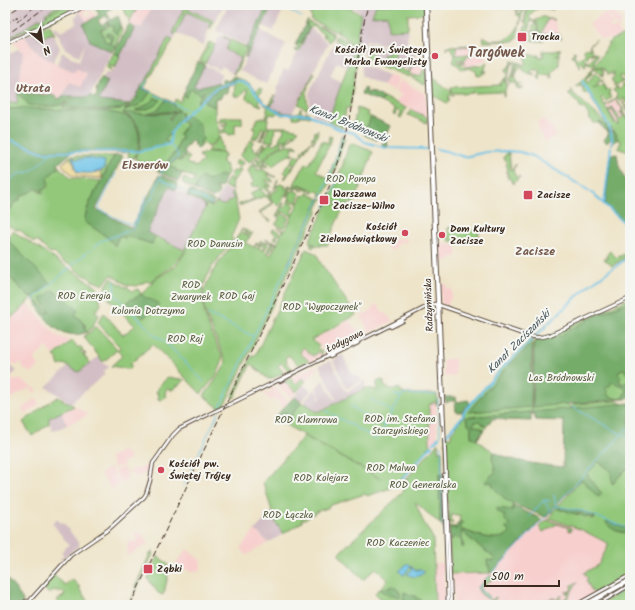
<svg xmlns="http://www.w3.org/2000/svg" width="635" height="610" viewBox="0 0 635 610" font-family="Kalam,sans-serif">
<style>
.built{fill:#f7d0ce}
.industrial{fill:#d2bec4}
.green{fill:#93c87a;stroke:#67794c;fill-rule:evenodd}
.forest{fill:#76ac6a;stroke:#586b44;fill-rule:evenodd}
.sand{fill:#eeda9e;stroke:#94825e}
.water{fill:#6bc2e8;stroke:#537683}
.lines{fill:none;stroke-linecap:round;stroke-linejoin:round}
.stream{stroke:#6bc2e8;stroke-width:1}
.canal{stroke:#6bc2e8;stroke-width:2}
.secondary-casing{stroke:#564638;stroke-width:4.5}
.highway-casing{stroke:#564638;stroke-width:6}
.secondary{stroke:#fff;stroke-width:2.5}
.highway{stroke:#fff;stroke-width:4}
.rail{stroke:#3b2a1e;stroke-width:1;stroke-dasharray:6 3;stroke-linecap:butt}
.poi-dot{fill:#d1495b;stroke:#f6f6f2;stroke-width:1.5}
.labels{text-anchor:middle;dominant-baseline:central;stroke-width:4;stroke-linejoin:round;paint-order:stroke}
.poi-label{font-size:10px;font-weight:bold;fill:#3b2a1e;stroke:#f6f6f2;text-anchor:start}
.park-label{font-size:10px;fill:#55593a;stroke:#f6f6f2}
.street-label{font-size:10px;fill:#3b2a1e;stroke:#f6f6f2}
.water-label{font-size:11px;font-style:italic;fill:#49585b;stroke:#f6f6f2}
.quarter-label{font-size:12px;font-weight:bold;fill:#765a4c;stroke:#f6f6f2}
.district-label{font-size:14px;font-weight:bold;fill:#765a4c;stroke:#f6f6f2}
</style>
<rect width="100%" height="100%" fill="#f6f6f2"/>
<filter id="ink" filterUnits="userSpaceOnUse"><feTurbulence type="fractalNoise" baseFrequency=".025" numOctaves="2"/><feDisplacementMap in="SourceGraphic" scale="8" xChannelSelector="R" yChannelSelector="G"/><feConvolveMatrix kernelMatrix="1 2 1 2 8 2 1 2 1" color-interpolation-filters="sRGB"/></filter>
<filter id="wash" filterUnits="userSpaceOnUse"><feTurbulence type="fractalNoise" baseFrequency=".012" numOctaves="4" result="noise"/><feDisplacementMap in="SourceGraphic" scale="16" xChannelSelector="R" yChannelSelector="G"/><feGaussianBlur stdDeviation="0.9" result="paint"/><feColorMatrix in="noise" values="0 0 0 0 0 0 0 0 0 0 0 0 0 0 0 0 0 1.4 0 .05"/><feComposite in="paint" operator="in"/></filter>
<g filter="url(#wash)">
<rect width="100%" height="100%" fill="#eee4c9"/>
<!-- built -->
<g class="built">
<path d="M130 5H153L152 6 141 28 136 26 135 28 129 25 134 12Z"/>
<path d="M89 6 96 17 87 22 79 11 85 8 87 11 84 12 87 17 91 14 86 7Z"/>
<path d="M611 8 618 17 619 16 622 20 619 29 607 12Z"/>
<path d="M605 13 614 24 609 27 611 30 616 26 621 35 610 39H602L601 38H600L589 24Z"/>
<path d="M547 19H554L559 33H542Z"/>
<path d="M24 36 40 55 73 72 76 68 87 74 81 87 69 82 60 99 18 93 23 52 13 42Z"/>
<path d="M484 46 486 47V60L485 61 478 62 474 66 464 67 456 60V47Z"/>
<path d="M422 50 423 58 421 61 424 62V68L422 69V76H416L409 73 411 69 413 68V57L419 59V51Z"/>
<path d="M388 75 399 79 394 91 383 86Z"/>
<path d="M400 80 426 94 427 117 396 102 399 96H401L402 95 395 92Z"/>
<path d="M617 100 628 119 613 129 601 110Z"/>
<path d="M542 119 547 123H549L557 135 546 142 538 130 540 129 537 124Z"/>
<path d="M406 238 407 240 404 243 401 241 392 251 384 245 389 239Z"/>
<path d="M441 244 457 245V257H451V261H439V253H440V245Z"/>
<path d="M440 284H447V289H452V295L447 306 444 305 441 302Z"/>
<path d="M28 304 52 331 58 336 69 340 67 343 53 355 47 347 34 359 39 366 32 373 31 372H30L24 369V367L20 362 17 366 5 358V323Z"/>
<path d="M376 304 380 307V309L393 321 370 332H369L361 316 369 312Z"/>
<path d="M350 320 351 323 363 336 329 353 315 341V339Z"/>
<path d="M303 347 319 352 323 355 310 362 300 352Z"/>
<path d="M447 359H455V376L445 377 444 375 443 360Z"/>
<path d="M314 366H317L318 367 306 381 302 378 297 384 290 378Z"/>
<path d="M15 379 17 381 19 379 37 390 34 393 33 390 29 388 10 399 9 396 5 399V389L8 387 7 384Z"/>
<path d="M284 381 296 392 291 398 277 385Z"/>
<path d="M273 386 288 401 283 407 274 398 271 401 262 392 265 393 272 391 270 388Z"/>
<path d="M35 398 39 404 26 414 22 409Z"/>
<path d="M429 402H436L437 439 432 445 430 443Z"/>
<path d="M75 406 87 414 86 416 67 425 61 413Z"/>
<path d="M123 450 131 459 123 462 124 465 114 468 110 457 119 453Z"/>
<path d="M149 465 151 468 150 472 135 477 132 473H128L126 474 128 478 122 482 117 477 115 470 123 467 127 472Z"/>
<path d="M112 468 115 477 119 482 118 485 112 489 101 474 107 469Z"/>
<path d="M545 517H549L585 532 609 544 598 565 588 579 592 592 590 596 573 605H454L453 575 492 573Z"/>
<path d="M255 530 264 538 268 543 258 548 257 549 247 555 245 554 240 548Z"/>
<path d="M136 533 143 534V536L145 538 148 544 127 556 128 541H132L137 543Z"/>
<path d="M187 549 201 561 200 563H201V571L191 572 175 564Z"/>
<path d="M433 563H443L445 598 443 603 435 604Z"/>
</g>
<!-- industrial -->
<g class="industrial">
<path d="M5 5 11 9 12 11 20 5H85L5 42Z"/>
<path d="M153 5H223L215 22 185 7 183 14 187 12 210 23 206 39 203 46 177 33 167 51H166L149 80 141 87 136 97 130 104 100 101 99 99 107 82H106L103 78 106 72 110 73 111 71H113L136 26 141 28 152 6Z"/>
<path d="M228 5H265L267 6 248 45 246 46 217 31 216 30Z"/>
<path d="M350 5H376L372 16 387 15 388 18V30L408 29 407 46H406V43H398V49L393 47 391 46 366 40 365 56 355 46 361 14 359 13V11L349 6Z"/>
<path d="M272 6 283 10 273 31 262 25Z"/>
<path d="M78 11H79L87 22 83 24 90 41 112 52 89 97 62 96 69 82 80 87 87 74 76 68 74 72 57 64 62 52 79 61 87 41 79 56 66 49 58 34H57L54 29 56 26 61 32 77 23 75 20 76 19 74 17 78 15Z"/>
<path d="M310 28 328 43 293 112 282 113 271 106 277 92 278 91 276 90 281 81 279 80 284 69 288 71Z"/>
<path d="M260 30 286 44 266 84 240 71Z"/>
<path d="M34 32 40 39 52 33 59 46 60 49 53 62 40 55 24 36Z"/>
<path d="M220 35 223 38 224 37 230 40 241 58 233 74 229 72 230 71 222 66 220 70 205 63Z"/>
<path d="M335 41 353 51 347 67 337 62 330 76 342 82 328 121 313 114 312 109 310 108 309 93Z"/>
<path d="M368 43 379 45 396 51H415V58H413V69H401L391 64 381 61 367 50V44Z"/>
<path d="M18 49 23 52 17 103 5 102V56Z"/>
<path d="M205 65 222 74 218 82 198 88 194 86Z"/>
<path d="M362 65 388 75 383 86 361 76Z"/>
<path d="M170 187 204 204 205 208 184 250 147 232Z"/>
<path d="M224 188 232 192 231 195 234 198 228 204 222 205 216 202 220 193H222L221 192 223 189Z"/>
<path d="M342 355H343L352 374H354L362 380 359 382 348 388H346L333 360Z"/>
<path d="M98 357 103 363 109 367 103 372 105 374 71 403 46 387 69 366 78 372Z"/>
<path d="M330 361H331L346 392 361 384 364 381H366L365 388 318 412 305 403 304 402 314 390H315L319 396V400L321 399 316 388 323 380 334 399H336L319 365Z"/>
<path d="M5 362 17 371 5 381Z"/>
<path d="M304 385 311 391 301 401 294 397Z"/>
<path d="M61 412 67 425 53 431 52 430 49 418Z"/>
<path d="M272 512 275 521 283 534 268 543 264 538 255 530 271 513Z"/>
<path d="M56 520H58L61 523 63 522 80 545 67 555 61 561 60 559 64 555 61 552 69 545 52 523Z"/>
</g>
<!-- green -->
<g class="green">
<path d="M58 5H61L62 6 49 13 62 7 64 8 71 5H78L67 11V13L56 19 54 17 44 21H43L42 19 48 14 45 15V14Z"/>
<path d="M121 5H133L136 10 135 13H134L129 23V19Z"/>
<path d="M314 5H343L361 14 355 46 343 36 337 33 339 29H338L336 32 311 20 312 18 310 15Z"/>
<path d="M376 5H424V14L408 15V29L388 30V18L387 15 372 16Z"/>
<path d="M546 5 547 7 552 6 553 10 549 9 547 8C537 9 534 7 529 18L533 21H531L530 22 529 32V39L532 40H522L521 38V36H522V32H523L524 29 525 28V27L527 26V25L525 22V19V22H524L527 7 525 19 529 6Z"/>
<path d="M516 6H522L524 7 516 40 515 39 514 41 484 42 483 39 484 37 489 39V40C493 40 501 41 505 39 515 36 521 24 520 16L517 15V12L518 14 521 13V10H518V11H516Z"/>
<path d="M184 7 213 21 211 28H209L210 23 187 12 175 35 173 33V31L181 13 183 14 184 12 182 11Z"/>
<path d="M541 17H544L547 18V19H554V21V19L547 20 542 33H540L536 20 539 19Z"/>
<path d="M40 18 43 22 52 18 55 19 34 29 33 27 10 38 11 39 5 41V39L24 29Z"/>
<path d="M534 20 535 21 541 40 540 34H559L562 39H559H561L560 35H543V41H533L532 32 536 33 537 32V31L535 30 534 32H532L533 25H535V24L534 23Z"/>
<path d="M307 21H309V22L321 28H322L320 26 322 27 333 33 334 34 323 28 334 35 333 36 331 35 333 37 332 38H331V40L329 42 328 40 322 35 323 34 325 36V35L320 32 315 27H314L312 26 311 28H310L298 52 294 50 296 49H297L298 47 297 45 308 28 306 27 308 24 306 22Z"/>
<path d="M48 25H50L54 33 55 34 54 35 52 33 40 39 34 32Z"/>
<path d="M109 25 113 27V30L116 34 120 27 121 26 122 31 115 46 110 44 113 36 108 35 111 39 110 42 107 43 104 40 101 31 108 27Z"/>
<path d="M630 33V74L629 75H630V77H629V75H626L623 78 620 75 619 76 621 81 625 80 614 87V84L611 79 615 77 613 75H611L615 73 611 72 610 74 608 75 606 71 603 70V72L604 74 602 73 603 76V77L600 73 594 68 588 76H586L585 79 592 72 593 73 586 80V81L587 83 590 80 595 73 598 75 602 81 604 80C602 83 600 81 597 81L599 84 593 88 601 85 603 87V86L602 84 604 83 603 85 606 88 604 89 607 90H610L609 94 611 98 606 101 602 97 601 98 603 102H602L605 105 614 100 616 96 617 99 605 106 615 123 608 110 612 107 613 108H612V110L614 109 616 112 614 111V113H617L619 118H618L617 119 612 110 609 111 617 125 619 123 617 121 623 117V116L620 112 622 111 623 113H621L623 116 624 115 626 117 622 111 623 110H622V108L616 101 617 100 622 108H623L625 110 624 111 627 117H628L629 119 628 120 626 117 627 120 630 121V150H629L628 152 618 148 621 142 616 136 617 134 611 128V130L612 131 610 134C607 129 605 124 600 122L598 123 597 122 595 124 588 117 589 116 584 108 581 109 579 104 568 93 570 94V92H572L571 90H572L573 93 606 123 590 96 586 92 584 93 582 89 584 86H581V84L577 87 575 86 582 81 593 68V67L601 68 602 70 604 69V68L595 66 594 64 598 61 611 40Z"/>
<path d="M223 36 247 48 239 65 238 70 236 71 234 74H233L241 58 226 50 230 40 223 37Z"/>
<path d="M336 36 347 41 358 52 350 108H346L343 128 328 121 354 49 347 46 348 45 346 44 345 45 334 39Z"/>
<path d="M168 38 173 40 167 51H166L144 88 174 103 176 99 180 102 183 96 186 97 191 88 205 91 198 102V103L216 87 240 78 241 80 249 83 256 92 259 88 262 90 259 95 264 101 263 103 260 99 258 102 262 105 261 106 254 103V102L246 99 247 89 239 97 234 96 235 83 216 90 205 99V103L215 107V119L217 122 220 136 208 148 205 143 201 145C198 139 200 130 199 123L186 124V125L183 129 182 130 179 134 183 139 178 145 176 153 173 154 159 172 157 171 159 168 147 161 145 164 135 159 137 152 133 159 128 156 129 152 123 153H124L110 152H44L39 151 5 139V138L44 151H137C141 140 139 123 128 117 114 111 81 110 66 110 51 110 37 108 22 108L11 109H5V102L17 103 18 93 27 103C42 105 62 111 73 96L75 97 69 103 62 106 63 107 104 110 120 109 128 106 136 97 138 98 133 104 125 109C136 108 144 103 150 92L141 88V86L147 79ZM155 98 160 100C153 108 146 110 136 111L135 110C144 108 149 103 155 98ZM174 112V113L170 115V120L175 112H181L182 117 169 136 165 139 168 142V144L145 150 139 151C142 133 140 122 123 113L150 114Z"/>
<path d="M597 39 590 46 592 51 590 54 589 53 587 56 588 57 587 59 585 57 584 60 588 62 591 61 595 55 593 53 592 55H591L593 52 598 55 592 66 589 63H585L586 67H585L582 62 579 64 581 66 580 67 572 55 574 53 573 51 576 52 574 54 576 59 579 58 580 59 585 54V52L583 50 588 48 589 50 590 48 589 46Z"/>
<path d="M209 42 215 45 205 64 200 61V60L207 47 209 48 207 46Z"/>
<path d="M473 45V46L456 47V55L471 54V56L466 57V59L456 60 460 63V61H465V63H460L464 67 474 66 475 65 476 67 477 65H483L487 62 485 69 487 72 484 74 485 71 483 70V71H484L482 75 477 76 476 71 469 68 462 70 459 66 453 62 455 57 451 49 449 47 446 49 447 46Z"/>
<path d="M390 49 396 51 391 64 401 69 402 70 409 72 410 69H412H411L409 73 412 75 409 77 378 65 366 56 367 50 381 61 384 54 387 55Z"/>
<path d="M560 49H561L559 52 556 56 559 53V65L551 73 553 78 551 79V75H540V78L541 79H539L538 76 541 73H539L540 72V70H531L532 74H536C527 75 521 71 521 62V64L525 65 526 64 525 55H537L538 57V55H539L541 58 542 56H544L543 55V51H555Z"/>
<path d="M114 52 120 56 115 68 110 65 112 71 107 68V65H109L108 64Z"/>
<path d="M512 60 511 63 512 64 513 60V64H511L508 77 509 78 508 79H505L503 82H506V81H505V80H507L505 91V96H503L504 95V92L475 93V92H473V93L462 94V93H454L450 89 451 87 501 85V84H499L508 75V71H505L508 67H509L511 62Z"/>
<path d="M515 61 517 62 513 77 514 79 518 62H519L520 67 517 71 515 78 520 84H523L519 85V88H523V89H521L520 90H518L517 89V83H510L507 88 508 84 511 81H509L513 73Z"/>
<path d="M423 70H425L426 71V83L425 85 412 78 413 75H415L416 76H421Z"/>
<path d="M314 72 315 74C305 89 306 91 308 108L306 109 298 104Z"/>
<path d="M430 77 431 84 432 77 443 85 454 95H449V102L447 103 434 96 432 97V102L431 91H432V90H431Z"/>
<path d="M623 83 625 86 626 85H627V84L628 83 630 85V87L627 89 628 90 630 89 629 93 630 100 628 101V102L626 103 623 98H622L621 99 626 107 630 103V108L629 107 630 109 629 108 627 109 628 112 621 100 620 101 619 100 620 99H619L616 96 617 95 615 91 614 92 613 90 617 87 618 90 622 87 621 85Z"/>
<path d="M274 95 275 96 274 99 275 100 271 106C283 114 285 113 298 113L301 108V113H307L306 111 309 113 310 117 306 116H299V118H293V114L282 115 277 112 275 115 270 114 269 117H266L268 112 266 111 268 107 264 104 265 103 270 105Z"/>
<path d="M383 97 406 108 401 118 399 117 401 112 397 110 395 115 393 114 395 109 381 102Z"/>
<path d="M357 108 368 112 367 115 371 117 367 128 354 122Z"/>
<path d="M411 110 427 117V123L408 115Z"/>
<path d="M231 117H242V124H235V134L228 135 227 132 221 133V130H225V126H220V125L227 124V122H219V118Z"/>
<path d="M258 118H268L267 127H287L299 130 287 143V144H285V142L294 135 293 133 286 140 284 141V139L283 140H281V142H283L282 144 283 145C273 149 265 156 259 166H258L252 163 258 156 257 157 259 160 257 161 254 160 253 161 256 165 261 158 258 155 269 143H271L273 145 275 143H278L277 142 279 141 280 137 284 131 283 128H275L273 142H271V141H265L266 138 265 137 268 129V128H266L262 140H264L261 141 265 130H264L260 140 258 139 260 140 264 128 262 127 258 137 256 136V139L252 138 256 129 253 128Z"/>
<path d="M318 129 317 137 313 143 311 142 285 179 283 178 287 175 285 173V172H284L286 167 290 163H292L290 166 292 168 294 164 292 163 293 162H291L296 154 300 157 302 153H301L302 150 304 151 305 149 304 148 305 147H306L311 141 313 142 315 139 314 138 312 140 311 139 313 136 314 137 315 131 317 132Z"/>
<path d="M342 134 345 137C341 150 330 191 321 197H320L321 193 317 191 312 192 311 191H312L313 190C309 188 301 184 298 184L309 189 310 192 294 184 306 163 309 165 322 141 328 143 329 136 332 137 330 144 316 171 328 178 336 156Z"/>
<path d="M220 137 223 152 207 151Z"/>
<path d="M251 140 254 141 251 146 253 148V151L254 149 256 151 263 143H265V144H264L257 151 258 152 265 145H266L250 162 241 157 240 156Z"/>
<path d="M351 143 369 150 373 152 354 204 351 203 347 205H345C336 207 336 201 330 198L343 164 349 144H351Z"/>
<path d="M288 145H295L298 147 296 148V146L295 147H292L293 150 291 152 294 153 292 156 290 155 291 154C286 157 278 160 273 167L266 160 265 162 268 165 267 167 263 165 262 167 265 168V169L260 166 262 164V165H265L263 162C269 154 277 147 288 145Z"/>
<path d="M207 152 224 153 225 157 223 158 222 162 224 165 226 164 228 173 226 176 223 175 209 180 204 178H201L197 182 195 190 183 183V178H185C188 180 190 183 194 181L195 178C186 174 177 172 169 166L177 159 178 161 183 160 186 156H188L190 158 186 162 190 165 191 164 195 167 203 161 199 155Z"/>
<path d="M507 153H509L511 170 516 164V165C512 170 513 172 517 178L519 176 520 177 516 181 515 180 513 182H515L514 184 510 180 511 179 509 178 507 179 509 177 506 175 509 174 506 172 508 171C508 170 507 168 507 167 505 162 509 163 503 158Z"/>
<path d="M70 156H114L102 178 73 176 62 164Z"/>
<path d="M237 160H239L244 163V164L242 163 239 168 241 170 239 174H238V176L236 177 232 183 233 185 232 186 233 190H232L225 187 224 186 229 177 232 182 231 175V172L237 171 239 166 235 164Z"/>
<path d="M251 165 257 168V170H259L261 169 276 177H275L268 174V176L272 179 273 181V182L266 180V182L269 183 271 185 270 187 265 185V186L267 187 269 189 268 192 263 188 261 190 267 196 271 190 269 197 273 204 268 207V208L265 211 264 210 260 212 265 218 271 221H268L259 212 272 203 265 196 239 206V204L254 199 250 193 260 189 258 186 252 187 251 184 254 182 250 176V175L248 172Z"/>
<path d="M59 167 71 178 101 181C95 192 84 209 85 222L107 237 115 245 119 236 126 238 127 236 152 244 155 236 184 250 205 208 206 204 212 207 216 202C227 208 225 204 234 198L231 195 232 192 234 194 239 219 232 235 231 237 233 239 218 259H217L218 260 214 265H213L202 288H203C200 313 212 334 222 356 224 369 209 384 201 394L153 344 130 364 132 367 130 369H128L111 366 122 356 117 350 103 362 84 337 85 335 90 332 96 326 118 350 120 347 98 323 103 314 104 313 123 335 135 326 108 298 110 295V293L105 288 111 278 125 287H128V288L133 291 138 289 141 294 147 289 148 286 153 283 152 281 175 267 188 248 173 266 151 281 150 283 147 281 137 286 127 285 111 275 103 285 94 281H92C85 273 82 276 76 270 74 268 74 266 72 265 68 262 70 265 66 263 60 261 58 256 53 252L50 253 37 241 34 242 27 237 24 233 19 230H17L9 226 5 216V211C11 207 16 202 21 197 25 193 31 192 36 188L40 193 41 190 45 189 48 187 46 178Z"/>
<path d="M278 179 276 185 277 186 280 184 286 186 285 188 286 189 290 185 280 205 278 206 271 199 270 197 273 191H276L278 188 276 186 275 189H274Z"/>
<path d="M294 185 304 191 300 190V189H299L297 188 295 189V191L300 193 297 201 298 202 297 203 290 200 289 203H293L294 205 291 212 293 214 292 216 283 212 282 214 289 217 286 224 283 228 275 224 277 223 282 211H280L278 217 276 216 283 203H284L282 208 283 209 286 205H287L286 203 289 199V200L290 198 289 197 291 191H294L295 189 291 188 290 189 291 190 287 196H286L291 186V188L293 187Z"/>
<path d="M307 193 319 199 288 264 320 198 322 199 317 209 318 210 224 406 219 408 204 396 223 369 226 362 207 317 204 306V290L213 271 240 233 242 229 250 232 248 234 244 232V230L243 229 241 231 243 233 248 236 251 233H253L245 243 254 247 257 242 258 243 255 247 257 249 260 241H262L261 244H259L261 245 259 248 262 250 264 247 262 245 264 241 266 243 267 242 268 244 264 251 271 255 276 245 273 243 272 245 274 246 270 252 267 251 271 243 266 240V239L277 245 278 243 277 244 272 241 277 243 281 236 278 234 277 236 278 237 276 240 273 239 276 234 272 232 273 229 280 232V233L281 234 283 231 278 228 284 231 285 229H286L302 195 305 196Z"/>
<path d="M328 202 340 206H345L346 207C339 213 331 234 328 245H321L320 247 319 245H318V246L315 245 314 247 312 248 310 246 311 245 310 244H312L314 245 315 244 309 242Z"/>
<path d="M449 227 479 231 478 243H476V237L475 236 473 242 449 241 448 228Z"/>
<path d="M13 231 97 287 101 305 95 312 99 315 93 325 94 326 87 332 85 330V325L75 314 78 310 67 299 65 301 41 299 47 307 49 312 47 313 45 312C45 307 42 305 38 302L36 304 35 300 33 297 27 302V304L5 323V272L27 295 8 240Z"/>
<path d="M306 249 317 254 320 262 356 315 311 340 319 346 317 349 323 352 322 353 323 355 319 352 313 356 303 347 300 353 309 361 299 365 288 355 285 359 287 361 286 363 294 370 290 372 281 363 278 366 284 373 271 379H268L251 364 234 398 232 397 252 356H255Z"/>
<path d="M610 251 617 258 619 256H621L623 254 626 255V257L612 266 604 259H605L604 258 606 257V258L608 259V258L606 256Z"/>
<path d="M630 298V301L589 319 585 322 573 328 568 340 558 336 552 338 549 337 536 340 534 345V385H533L534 344 537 339 546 337Z"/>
<path d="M532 338 535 339 532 342V414H531L530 412 467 417 466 420 471 426V436L474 437 476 440 484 429 482 430 481 429 473 425V423L475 422 479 421 486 427 477 440 485 446 494 452 492 455C492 461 497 467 495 473L489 477 491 482 493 483C494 491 506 500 513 504V510L497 509V511L504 515 509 524 510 533C498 545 474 533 460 529V525H457V523H459L460 515H451V519L452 520 453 523 451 524 449 523 447 487 446 447 445 442 447 441 446 436 450 438 451 437V433L456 427 455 425 458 423 459 424 461 420 465 416 462 415 464 411 471 403 472 404 471 403 498 372 518 353 519 351H520V350ZM530 345H532L531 407 468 412 505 369Z"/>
<path d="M72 340 78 348 80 346 83 349 82 350 86 354 85 355 82 350 80 351 90 363 80 371 78 372 66 365H65L64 364 59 366 57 360 58 359 54 356Z"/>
<path d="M582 346 613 381 623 386 626 390V392L622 398 618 399 609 396 570 356 581 350 579 348Z"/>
<path d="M623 369 625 370 627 374 630 375V381L624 384C617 382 621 377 618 373L620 370Z"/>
<path d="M168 377 185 380 172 390 166 389 165 395 166 396C163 398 161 402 158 399L159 394 156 393 159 386Z"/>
<path d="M290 378 296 384 302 378 306 381 296 392 284 381Z"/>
<path d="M382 380 384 382V386C389 389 394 390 399 388L404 394H437V404L436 405V402H435L434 403 433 402 432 404 429 405V420H435V421L429 420 430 443 432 446 430 448 428 447V450L395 486 390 484 393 486 391 488 367 496 365 494 328 506V508L318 511 306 519H302V522L299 524 283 534 275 521 263 482 304 436 381 479 284 424 285 422 278 417 282 415 286 412 287 413 286 415 289 417 301 403 304 404 305 403 318 412 366 388 377 390V381Z"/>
<path d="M533 386V407L566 404 571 407 572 405 578 404 617 401 623 404 572 409 571 407V409L533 412 534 415 532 414Z"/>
<path d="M58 397 74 406 49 418V424L32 436 23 422 45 405Z"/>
<path d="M438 443V451H442L444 525 443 528 442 525H443L439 474 440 524 415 502 423 521 433 538 435 604H425L414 596 404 593 403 604C389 605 384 603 375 593L388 580 376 568 363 580 338 554 404 491 400 486Z"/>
<path d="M599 462 611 471 613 484 616 480 628 468 630 471V529L625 528 607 521C615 531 617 533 630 533V574L594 593H593L586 580 588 579 584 573 598 565 609 544 582 530 549 518 552 515V512L557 508H554L547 517H545L555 505 556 506 560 504 582 479 598 497 602 494 587 474ZM560 507 580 511 595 518 592 519C585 515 576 515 569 512 566 511 563 508 560 507Z"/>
<path d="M548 520 571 528 572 530 569 531 567 527 557 524 543 532 539 527 545 521Z"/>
<path d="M450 526 455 527 457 529 450 528 452 540 454 536 461 537 462 548 461 531 476 544 481 547 495 559 494 561 490 560 487 564 490 569V573L451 574 450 561 451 560 450 558 449 527Z"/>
<path d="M153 552 154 553 153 554 129 605 137 588V587L135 586 136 583 139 581 138 580 150 554H151V553Z"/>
<path d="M157 557H159L168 564 165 572 168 574V577L165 588V590L163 595 158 593 148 579Z"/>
<path d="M54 575 65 585 72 579 80 587 79 588 90 605H60L57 600 65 595 63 591 59 593 58 590 55 591 54 590 49 594 43 588Z"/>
<path d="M489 576H491L493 579 490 581H489L485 586H482L480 588 492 600 495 597 496 598H497L493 601C487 599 480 595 478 589V587L482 583H484L485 579Z"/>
<path d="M578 582C573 587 571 595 566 600L567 602V604H564V605H546V603L556 602V601H546L552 598 556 599 552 598 550 599V600L556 601 557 599 562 595 559 599 560 600 565 599 569 593H566L565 592 571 591 572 585Z"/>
<path d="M630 586V603L626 605H599Z"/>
</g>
<!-- forest -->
<g class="forest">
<path d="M98 5H111L112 8 106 11 110 18 108 19 105 16 98 20 101 25 107 22 108 24 107 26 101 30 105 41 109 43 111 39 109 35 106 36V33H110C115 36 112 39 110 44L115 46 112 52 90 41 83 24 99 15 96 8Z"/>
<path d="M269 9 270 10 246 58 245 57 248 48 246 46 248 45 264 12Z"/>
<path d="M118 16C122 24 120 27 116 34L113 31V27L109 25 108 21Z"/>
<path d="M306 23 308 25 307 27 309 28 301 43H299L297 45H295Z"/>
<path d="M129 24 135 28 120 56 114 52Z"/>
<path d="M198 62 205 65 194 86 198 88 219 82 218 84 220 85 222 83V80L225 79 226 81 230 80 232 77 234 76 237 78 233 81H229V83L216 87 198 103 197 102 204 91 202 95 191 89 186 97 183 96 186 88H185Z"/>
<path d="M102 77 106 82 108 81 99 99 100 101 130 104 120 109 104 110 63 107 62 106 69 103 75 97H88L90 95 95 98 97 94 96 88Z"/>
<path d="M19 84 27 93 52 95 60 99 62 96H73C63 110 43 106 28 105V104L18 93Z"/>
<path d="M228 85 227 93H223L220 99H215V107L205 103V100L216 90Z"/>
<path d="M141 88 150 92C143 105 137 107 124 110L133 104 138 98 136 97Z"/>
<path d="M363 88 366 89 365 92 369 93V91L383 97 381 102 361 94Z"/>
<path d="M155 98 161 100C153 108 146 110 136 111L135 110C144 108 149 103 155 98Z"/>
<path d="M166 100 174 104V107L178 109 179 111 149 113 158 109Z"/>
<path d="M22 108 110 112C114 113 119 114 123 115 138 120 142 137 137 151H44L5 138V109H11Z"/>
<path d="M180 111 181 112 182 117 169 136 165 139 168 142V144L145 150 139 151C143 134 140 121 123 113V112C140 114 157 115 174 112L169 117 170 120 175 112Z"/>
<path d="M186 116C202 120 199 125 203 140L200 142 201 145 200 146 201 147 197 149 192 140 184 150V151L183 152 186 154 182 159 178 161 176 159 169 166 176 169V171L183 172 178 181 159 172 173 154 176 153 179 140 183 139 179 134 182 131 183 129 186 125V124L181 120Z"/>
<path d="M371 117 391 126 386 137 387 139 388 147 382 146 383 139 378 137 377 140 364 135 366 127H367Z"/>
<path d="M600 122 607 126 606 127 608 129V130L610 133 612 131 614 132 617 134 616 136 618 140 614 142 613 144H611L612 140 611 139 607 143 604 140 609 133 598 123Z"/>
<path d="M5 139 41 152H72L58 164 59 167 47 178 49 183C47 187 46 188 41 190L44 194 36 188 33 191 21 196 19 201 16 202 13 204 12 208 5 211Z"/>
<path d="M617 154 619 166 630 189V214L624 219 625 221 624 222 605 204 611 155Z"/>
<path d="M115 155 123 156 96 209 132 228 159 175 161 176V175L178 183 175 190 169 187 147 232 155 236 152 244 127 236 126 238 119 236 115 246 107 237 85 222C84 209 97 189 103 178 107 170 110 162 115 155Z"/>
<path d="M223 175 226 176 221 188 217 187 215 188 219 190C218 195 216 197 212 198L195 190 197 182 201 178H204L209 180 213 179 218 176Z"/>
<path d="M190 190 214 201 212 205 211 206 206 204 205 208 204 204 187 196Z"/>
<path d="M5 236 9 238 8 240 50 283 33 297 27 295 5 272Z"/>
<path d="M53 290 65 301 67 299 78 310 75 314 85 325V330L87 332C74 338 58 333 49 322 44 317 40 310 36 304L38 302C42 305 45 307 45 312L48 313 49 312 47 307 41 299Z"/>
<path d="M141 294C143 296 146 298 149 299 153 301 156 300 159 305L143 318 127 302C131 298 137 298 141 294Z"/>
<path d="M630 301V375L627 374 624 369 620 370 618 373V374L620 375 621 377 619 380 621 383 624 384 630 381V396L626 399 533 407 534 346 536 340 549 337 551 338 557 336H562L565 332 585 322 589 319ZM612 382 623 386 626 390V392L622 398C617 400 609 397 607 393L608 391 605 388 609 386H610Z"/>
<path d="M530 345H532L531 407 468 412 505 369Z"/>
<path d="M294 397 302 402 289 418 286 416 287 413 286 412 282 415 278 417 277 415Z"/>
<path d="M444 397H456L457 402 468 400 470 403 464 409 462 412H456L455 401H448V402L447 403Z"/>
<path d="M630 403V471L627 468 616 480 612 484 611 471 599 462 587 474 602 494 598 497 582 480H580L545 517 513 504 506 500 493 487 492 482H491L487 483 485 482 489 477 495 473C496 464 489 459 494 452 513 462 542 465 563 467L564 421 536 420 535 419V415H534L533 412Z"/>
<path d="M531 412V421L505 420 500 418 492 419 486 427 479 421 475 422 473 424V425L475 426H478L479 428 481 427 482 430 483 429V428L484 429 476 440 474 438V437H471V426L468 424V421L466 420 467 417Z"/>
<path d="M439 474H441L443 525 440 524Z"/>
<path d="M513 506 542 519 492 573H490C490 568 487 565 487 560L494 561 495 559 481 547 476 544 463 532H461L464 547 462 548 461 538 457 539 454 536 452 540H449L450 527 457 529 455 527 458 525 460 521 462 522V524L460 525V529C473 534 499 545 510 532L505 527 509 525V524L504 519V515L497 511V508L513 510Z"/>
<path d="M559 507 580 511 594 516 595 518V519L588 516 585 517 580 514 570 513 567 511 560 510 558 509Z"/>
<path d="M607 521 625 528 630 529V533C620 532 612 531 606 523Z"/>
<path d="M5 577 14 587 23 600 22 605H5Z"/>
<path d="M392 586C397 589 402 591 400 598L393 595 391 596 380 590V588H389Z"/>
<path d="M404 592 414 596 425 604H403Z"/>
</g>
<!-- sand -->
<path class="sand" d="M69 158C76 162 73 167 77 172 87 174 95 173 103 169L100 173 102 176 101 178 73 176 62 164Z"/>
<!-- water -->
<g class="water">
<path d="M72 157H74V159C79 160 83 158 88 158 94 159 99 160 105 161L104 166 105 168C97 174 86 174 77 172L76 169 75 164Z"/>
<path d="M408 563 415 570H423L424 573C417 577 414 578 407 574L412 570V568L410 567 404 575H403L399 571Z"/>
</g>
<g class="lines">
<!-- stream -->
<g class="stream">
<path d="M278 5 285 9"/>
<path d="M287 10 302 17"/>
<path d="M148 80 143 88 150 92"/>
<path d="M151 92 152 93"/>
<path d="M154 93 155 94"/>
<path d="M156 95 162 98"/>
<path d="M163 98 165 99"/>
<path d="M166 100 185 109"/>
<path d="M187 110 190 111"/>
<path d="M344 132V130"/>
<path d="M170 144 175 150"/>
<path d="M50 155 53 152"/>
<path d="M116 173 99 207 100 210 131 225 133 224 147 196 146 195"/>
<path d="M161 173 162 171 177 157 178 154 175 151"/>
<path d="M159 178 176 187"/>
<path d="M5 185 20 173 30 172 49 155"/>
<path d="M177 188 182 190"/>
<path d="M184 191 187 192"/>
<path d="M189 193 212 204"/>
<path d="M332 193 337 181"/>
<path d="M321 197 333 166 343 135"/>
<path d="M328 200 331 194"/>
<path d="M325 207 328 202"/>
<path d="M92 249 101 241 133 229 146 204 152 198 161 175"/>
<path d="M72 265 90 250"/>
<path d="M115 281 114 294 146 326"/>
<path d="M33 301 34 298 71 267"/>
<path d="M208 314 253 336"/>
<path d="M147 327 155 336"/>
<path d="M156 336 161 339"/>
<path d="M162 339 185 362"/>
<path d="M186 363 204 382"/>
<path d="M394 395 402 396"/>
<path d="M402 395 404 394 437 395"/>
<path d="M371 399 375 402"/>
<path d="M438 399 439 413"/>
<path d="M377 402 381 405"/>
<path d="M398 402 401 397"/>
<path d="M382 405 386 408"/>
<path d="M397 405 398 403"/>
<path d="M350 406H351"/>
<path d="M220 407 320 198"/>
<path d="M352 407 356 409"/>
<path d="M572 407 621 434"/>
<path d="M388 409 392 411"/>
<path d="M325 410 330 413"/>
<path d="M357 410 362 413"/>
<path d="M394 410 396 406"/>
<path d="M363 413 367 416"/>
<path d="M332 414 337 417"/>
<path d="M439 415 440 436"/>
<path d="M369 416 373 419"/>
<path d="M390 416 393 411"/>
<path d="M338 418 343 420"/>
<path d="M374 420 378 422"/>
<path d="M344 421 348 423"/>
<path d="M387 421 390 417"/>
<path d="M379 423 384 425"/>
<path d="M349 424 354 426"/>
<path d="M355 427 359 430"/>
<path d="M384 427 387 422"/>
<path d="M360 430 365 433"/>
<path d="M366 433 370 436"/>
<path d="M381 433 384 428"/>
<path d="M624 435H630"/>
<path d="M371 437 376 439"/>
<path d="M206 438 219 412"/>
<path d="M378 438 381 434"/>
<path d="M441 445 443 526"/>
<path d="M202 447 206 439"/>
<path d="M605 453 630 425"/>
<path d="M581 478 604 453"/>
<path d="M183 487 201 448"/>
<path d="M554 495 556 505"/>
<path d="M544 501 550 510"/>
<path d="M556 505 580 479"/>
<path d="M530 516 544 500 550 501"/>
<path d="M444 529 445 557"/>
<path d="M501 564 556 506 582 511 624 527 630 528"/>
<path d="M446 569V577"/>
<path d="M492 573 500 565"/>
<path d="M485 581 489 576"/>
<path d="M483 583 478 588 489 599"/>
<path d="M627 588 630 587"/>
<path d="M616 595 620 592"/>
<path d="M446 603 447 601"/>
<path d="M580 605 630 577"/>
<path d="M594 605 601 601"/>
</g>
<!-- canal -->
<g class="canal">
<path d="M582 81 609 126 612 138V144"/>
<path d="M189 112 217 87 237 81H241L249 85 263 102 282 114H308L341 130 354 133 365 142 386 148 428 149"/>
<path d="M5 138 43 152 141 151 170 144 171 133 181 119 189 112"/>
<path d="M436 149 446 151 464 157 486 152 507 151 520 152 533 156 591 192 630 228"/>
<path d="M604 204 611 147"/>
<path d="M615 267 630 256"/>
<path d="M445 436 462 417 464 414 463 413 501 369 574 299 588 286 613 268"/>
<path d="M434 443 439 437"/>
<path d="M429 449 432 446"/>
<path d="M404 477 428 450"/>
<path d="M396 487 404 478"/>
</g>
</g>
</g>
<g filter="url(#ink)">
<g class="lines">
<!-- secondary casing -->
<g class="secondary-casing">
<g id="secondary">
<path d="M425 5 441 396"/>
<path d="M427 5 451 605"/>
<path d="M5 44 88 5"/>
<path d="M391 327 403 321"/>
<path d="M330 357 358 343"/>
<path d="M280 381 291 375"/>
<path d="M441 405 442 424"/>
<path d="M444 475 448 605"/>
<rect x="26" y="601" width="2" height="3"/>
<path d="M29 603 32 598 71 555 109 529 144 497 146 494 150 481 153 463 156 459 173 435 179 429 189 424 377 332 430 305 435 304 439 305 520 333C531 337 539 339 550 335L630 298"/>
<path d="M576 605 630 575"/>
<path d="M597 605 630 585"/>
</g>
</g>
<!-- highway casing -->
<g class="highway-casing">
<path id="highway" d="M585 605 630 580"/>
</g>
<!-- secondary -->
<use href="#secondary" class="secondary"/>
<!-- highway -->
<use href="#highway" class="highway"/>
<!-- rail -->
<g class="rail">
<path d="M5 16 22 5"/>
<path d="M17 22 28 12 37 5"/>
<path d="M5 24 21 15"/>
<path d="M5 36 49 5"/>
<path d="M130 605 322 203C334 177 344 149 349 120 356 81 358 43 368 5"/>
</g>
</g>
</g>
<!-- markers -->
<g class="poi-dot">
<rect x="517" y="32" width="10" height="10" rx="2"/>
<circle cx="435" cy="56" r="4"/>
<rect x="523" y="190" width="10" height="10" rx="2"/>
<rect x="319" y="195" width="10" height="10" rx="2"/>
<circle cx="405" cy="233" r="4"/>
<circle cx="442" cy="235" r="4"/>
<circle cx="161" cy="470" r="4"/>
<rect x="143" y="564" width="10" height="10" rx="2"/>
</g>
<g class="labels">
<!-- poi labels -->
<g class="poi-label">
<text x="531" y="37">Trocka</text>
<text x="427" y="50" text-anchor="end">Kościół pw. Świętego<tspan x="427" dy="12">Marka Ewangelisty</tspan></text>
<text x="333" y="194">Warszawa<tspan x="333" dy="12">Zacisze-Wilno</tspan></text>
<text x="537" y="195">Zacisze</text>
<text x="397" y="227" text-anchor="end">Kościół<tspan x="397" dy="12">Zielonoświątkowy</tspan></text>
<text x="450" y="229">Dom Kultury<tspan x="450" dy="12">Zacisze</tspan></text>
<text x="169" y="464">Kościół pw.<tspan x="169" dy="12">Świętej Trójcy</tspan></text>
<text x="157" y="569">Ząbki</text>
</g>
<!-- park labels -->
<g class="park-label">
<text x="351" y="179">ROD Pompa</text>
<text x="215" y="244">ROD Danusin</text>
<text x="191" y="285">ROD<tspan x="191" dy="12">Zwarynek</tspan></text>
<text x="84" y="296">ROD Energia</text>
<text x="237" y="296">ROD Gaj</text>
<text x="322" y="307">ROD "Wypoczynek"</text>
<text x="148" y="311">Kolonia Dotrzyma</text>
<text x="185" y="339">ROD Raj</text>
<text x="561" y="378">Las Bródnowski</text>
<text x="400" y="419">ROD im. Stefana<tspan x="400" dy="12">Starzyńskiego</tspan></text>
<text x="306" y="420">ROD Klamrowa</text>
<text x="391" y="468">ROD Malwa</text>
<text x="321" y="478">ROD Kolejarz</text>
<text x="423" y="485">ROD Generalska</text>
<text x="288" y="515">ROD Łączka</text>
<text x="398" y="543">ROD Kaczeniec</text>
</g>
<!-- street labels -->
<g class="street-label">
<text transform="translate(429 305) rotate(-92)">Radzymińska</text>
<text transform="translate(345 341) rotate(-26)">Łodygowa</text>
</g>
<!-- water labels -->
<g class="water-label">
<text transform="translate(348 124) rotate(22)">Kanał Bródnowski</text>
<text transform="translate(519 342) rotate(-45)">Kanał Zaciszański</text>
</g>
<!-- quarter labels -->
<g class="quarter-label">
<text x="33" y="88">Utrata</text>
<text x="145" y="165">Elsnerów</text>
<text x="535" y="251">Zacisze</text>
</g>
<!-- district labels -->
<g class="district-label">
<text x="496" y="53">Targówek</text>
</g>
</g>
<!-- margin -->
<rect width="635" height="610" fill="none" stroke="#f6f6f2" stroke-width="20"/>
<!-- north arrow -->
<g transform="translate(42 42) rotate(151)" stroke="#f6f6f2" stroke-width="3" paint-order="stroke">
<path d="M0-3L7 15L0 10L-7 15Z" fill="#3b2a1e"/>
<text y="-6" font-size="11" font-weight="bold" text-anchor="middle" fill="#3b2a1e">N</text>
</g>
<!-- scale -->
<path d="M485 580v6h74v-6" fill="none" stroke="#3b2a1e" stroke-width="2"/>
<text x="491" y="580" font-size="12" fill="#3b2a1e" stroke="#f6f6f2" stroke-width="3" paint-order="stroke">500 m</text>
</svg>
